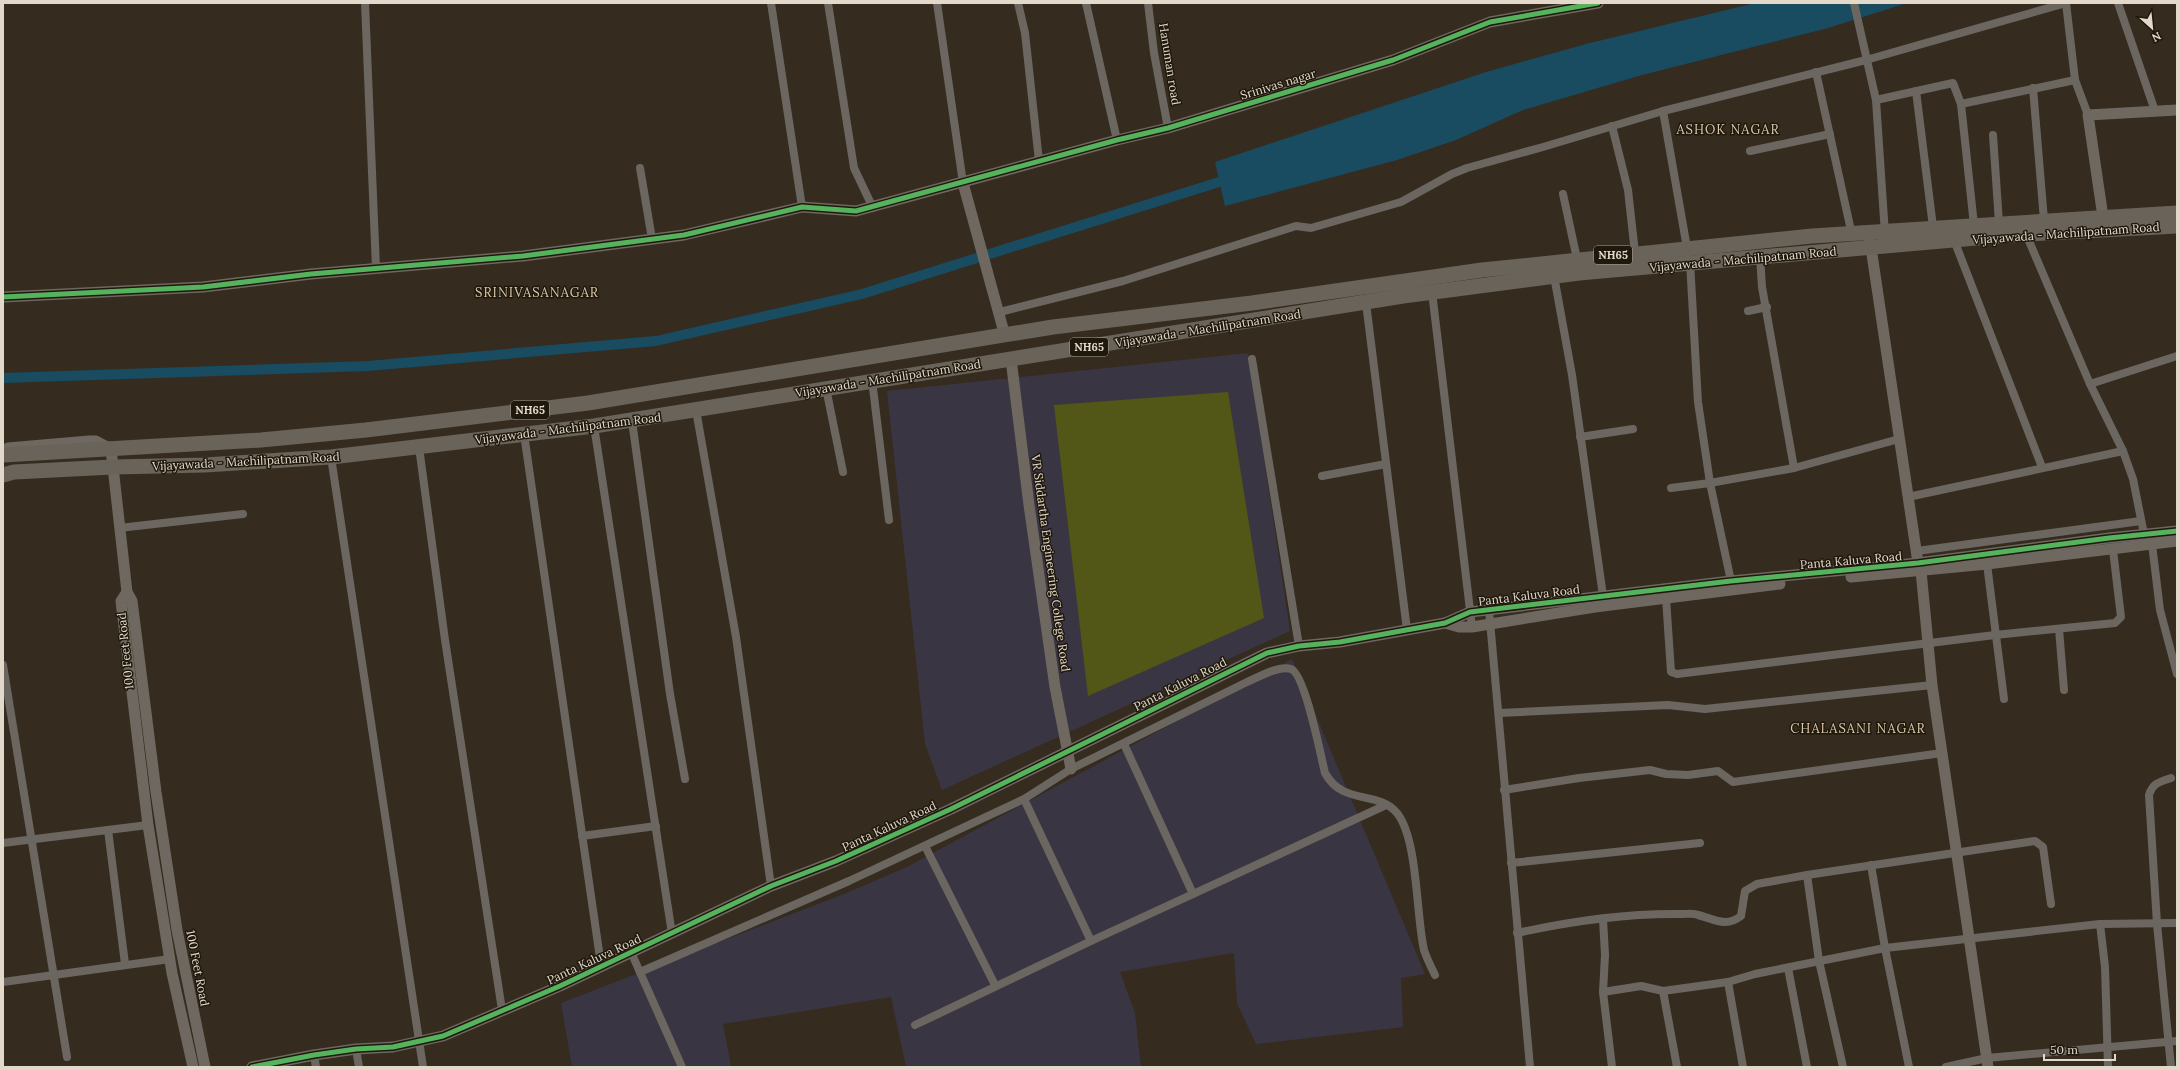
<svg xmlns="http://www.w3.org/2000/svg" width="2180" height="1070" viewBox="0 0 2180 1070" font-family="Lora,serif">
<style>
.education{fill:#3a3542}
.green{fill:#525717}
.water{fill:#194b61}
.lines{fill:none;stroke-linecap:round;stroke-linejoin:round}
.canal{stroke:#194b61;stroke-width:10}
.street{stroke:#6b6760;stroke-width:8}
.secondary{stroke:#6e6860;stroke-width:11}
.highway{stroke:#6a6359;stroke-width:15}
.cycleway-casing{stroke:#1f180d;stroke-width:8}
.cycleway{stroke:#56b35d;stroke-width:5}
.labels{text-anchor:middle;dominant-baseline:central;stroke-width:3;stroke-linejoin:round;paint-order:stroke}
.shield{fill:#1f180d;stroke:#a89f91;stroke-width:1}
.shield-label{font-size:11px;font-weight:bold;fill:#e3d9ca}
.street-label{font-size:12px;fill:#e3d9ca;stroke:#1f180d}
.neighbourhood-label{font-size:13px;letter-spacing:1px;fill:#dcc7aa;stroke:#1f180d}
</style>
<rect width="100%" height="100%" fill="#352c1f"/>
<!-- education -->
<g class="education">
<path d="M1248 353 1290 631 942 790 925 744 887 391Z"/>
<path d="M1292 659 1425 974 1401 978 1403 1027 1256 1044 1237 1003 1234 953 1120 972 1135 1013 1141 1067H906L891 997 723 1024 731 1067H572L561 1003 844 894 907 867Z"/>
</g>
<!-- green -->
<path class="green" d="M1228 392 1264 618 1088 696 1054 405Z"/>
<!-- water -->
<path class="water" d="M1755 3H1907L1828 28 1642 75 1523 110 1456 140 1397 160 1225 206 1215 162 1486 72 1586 44Z"/>
<g class="lines">
<!-- canal -->
<path class="canal" d="M3 378 368 366 656 341 862 294 1232 178"/>
<!-- street -->
<g class="street">
<path d="M365 3 376 268"/>
<path d="M771 3 802 207"/>
<path d="M828 3 854 168 873 208"/>
<path d="M937 3 963 183"/>
<path d="M1018 3 1025 33 1039 161"/>
<path d="M1086 3 1117 140"/>
<path d="M1148 3 1154 53 1168 128"/>
<path d="M1854 3 1876 100 1885 234"/>
<path d="M2066 3 2075 80 2088 115"/>
<path d="M2118 3 2155 111"/>
<path d="M1816 72 1852 235"/>
<path d="M2033 88 2044 220"/>
<path d="M1916 91 1933 227"/>
<path d="M1876 100 1953 83 1961 104"/>
<path d="M1663 111 1687 248"/>
<path d="M1612 126 1628 190 1635 253"/>
<path d="M1993 135 1999 223"/>
<path d="M1750 151 1830 134"/>
<path d="M640 168 652 239"/>
<path d="M1563 194 1577 259"/>
<path d="M1974 225 1961 104 2075 80"/>
<path d="M2026 234 2090 384 2123 451 2133 479 2144 534"/>
<path d="M1954 240 2042 467"/>
<path d="M1760 256 1762 287 1794 468"/>
<path d="M1690 262 1698 402 1710 483 1731 581"/>
<path d="M1554 276 1572 375 1603 596"/>
<path d="M1432 292 1472 627"/>
<path d="M1366 303 1407 630"/>
<path d="M1748 311 1767 307"/>
<path d="M1000 312 1123 281 1296 226 1311 228 1401 202 1452 174 1467 168 1543 147 1663 111 1866 60 2066 3"/>
<path d="M1252 359 1299 646"/>
<path d="M872 380 889 520"/>
<path d="M2090 384 2177 356"/>
<path d="M826 388 843 472"/>
<path d="M696 410 736 637 771 886"/>
<path d="M632 421 670 694 685 779"/>
<path d="M594 426 672 934"/>
<path d="M524 434 601 965"/>
<path d="M1580 437 1633 429"/>
<path d="M419 447 445 640 502 1010"/>
<path d="M331 457 423 1067"/>
<path d="M1322 476 1386 464"/>
<path d="M1671 488 1710 483 1794 468 1899 439"/>
<path d="M1908 497 2123 451"/>
<path d="M119 528 243 514"/>
<path d="M2152 544 2160 610 2177 674"/>
<path d="M1917 551 2141 521"/>
<path d="M1987 564 2004 699"/>
<path d="M1666 598 1671 672 1677 674 1995 635 2115 623 2121 617 2113 550"/>
<path d="M1489 610 1530 1067"/>
<path d="M2059 629 2064 690"/>
<path d="M3 665 67 1057"/>
<path d="M1500 713 1668 705 1705 709 1932 685"/>
<path d="M1124 744 1193 894"/>
<path d="M1504 790 1579 778 1650 770 1666 774 1688 775 1718 771 1733 782 1942 753"/>
<path d="M1024 799 1091 941"/>
<path d="M108 830 125 964"/>
<path d="M582 836 656 826"/>
<path d="M3 843 148 825"/>
<path d="M925 846 995 985"/>
<path d="M1511 863 1700 843"/>
<path d="M1871 865 1885 948 1909 1067"/>
<path d="M1807 875 1819 961 1843 1067"/>
<path d="M1603 919 1605 955 1603 992 1612 1067"/>
<path d="M2100 924 2105 967 2108 1067"/>
<path d="M1517 933C1571 921 1628 913 1683 914 1688 914 1694 913 1698 915 1714 919 1726 928 1741 916L1745 891 1757 884 1807 875 2035 841 2043 847 2051 904"/>
<path d="M631 952 682 1067"/>
<path d="M1788 968 1807 1067"/>
<path d="M640 972 849 881 1024 799 1071 769 1247 682C1259 677 1279 665 1291 669 1305 674 1321 757 1325 773 1343 806 1378 790 1397 813 1418 839 1416 915 1424 950 1427 959 1431 967 1435 975"/>
<path d="M3 982 170 959"/>
<path d="M1728 982 1743 1067"/>
<path d="M1663 991 1728 982 1755 974 1885 948 2100 924 2177 923"/>
<path d="M1603 992 1641 986 1663 991 1677 1067"/>
<path d="M915 1025 1091 941 1386 805"/>
<path d="M356 1049 359 1067"/>
<path d="M314 1055 316 1067"/>
<path d="M1946 1067 1987 1058 2177 1041"/>
<path d="M2171 1067 2157 924 2149 795C2153 783 2159 782 2171 778"/>
</g>
<!-- secondary -->
<g class="secondary">
<path d="M963 183 1005 336"/>
<path d="M2103 217 2088 115 2177 110"/>
<path d="M1870 241 1918 563 1921 571 1932 685 1988 1067"/>
<path d="M3 297 203 287 311 274 523 256 684 235 802 207 856 211 1117 140 1168 128 1393 60 1490 22 1598 3"/>
<path d="M1011 359 1029 505 1055 687 1071 769"/>
<path d="M8 448 89 441H96L111 449 127 592 132 601 156 792 177 930 205 1067"/>
<path d="M1851 577 1987 564 2177 541"/>
<path d="M127 592 121 601 148 825 172 973 193 1067"/>
<path d="M1445 623 1459 627H1472L1595 607 1780 584"/>
<path d="M252 1067 314 1055 356 1049 393 1047 443 1036 560 986 771 886 836 861 951 809 1267 653 1299 646 1340 642 1445 623 1470 612 1731 581 1918 563 2109 538 2177 531"/>
</g>
<!-- highway -->
<g class="highway">
<path d="M3 455 261 440 366 430 588 403 1053 327 1252 303 1482 270 1812 236 2177 213"/>
<path d="M3 475 14 472 113 467 205 465 331 457 594 426 1403 296 1579 273 2010 235 2177 226"/>
</g>
<!-- cycleway casing -->
<g class="cycleway-casing">
<g id="cycleway">
<path d="M3 297 203 287 311 274 523 256 684 235 802 207 856 211 1117 140 1168 128 1393 60 1490 22 1598 3"/>
<path d="M252 1067 314 1055 356 1049 393 1047 443 1036 560 986 771 886 836 861 951 809 1267 653 1299 646 1340 642 1445 623 1470 612 1731 581 1918 563 2109 538 2177 531"/>
</g>
</g>
<!-- cycleway -->
<use href="#cycleway" class="cycleway"/>
</g>
<g class="labels">
<!-- shield labels -->
<g class="shield">
<rect x="1594" y="246" width="38" height="18" rx="3"/>
<rect x="1070" y="338" width="38" height="18" rx="3"/>
<rect x="511" y="401" width="38" height="18" rx="3"/>
</g>
<g class="shield-label">
<text x="1613" y="255">NH65</text>
<text x="1089" y="347">NH65</text>
<text x="530" y="410">NH65</text>
</g>
<!-- street labels -->
<g class="street-label">
<text transform="translate(1170 64) rotate(81)">Hanuman road</text>
<text transform="translate(1278 84) rotate(-17)">Srinivas nagar</text>
<text transform="translate(2066 233) rotate(-4)">Vijayawada - Machilipatnam Road</text>
<text transform="translate(1743 259) rotate(-5)">Vijayawada - Machilipatnam Road</text>
<text transform="translate(1208 328) rotate(-9)">Vijayawada - Machilipatnam Road</text>
<text transform="translate(888 378) rotate(-9)">Vijayawada - Machilipatnam Road</text>
<text transform="translate(568 428) rotate(-7)">Vijayawada - Machilipatnam Road</text>
<text transform="translate(246 461) rotate(-3)">Vijayawada - Machilipatnam Road</text>
<text transform="translate(1851 560) rotate(-5)">Panta Kaluva Road</text>
<text transform="translate(1051 563) rotate(82)">VR Siddartha Engineering College Road</text>
<text transform="translate(1529 595) rotate(-7)">Panta Kaluva Road</text>
<text transform="translate(125 651) rotate(-96)">100 Feet Road</text>
<text transform="translate(1180 684) rotate(-27)">Panta Kaluva Road</text>
<text transform="translate(889 826) rotate(-25)">Panta Kaluva Road</text>
<text transform="translate(594 959) rotate(-25)">Panta Kaluva Road</text>
<text transform="translate(198 968) rotate(79)">100 Feet Road</text>
</g>
<!-- neighbourhood labels -->
<g class="neighbourhood-label">
<text x="1728" y="129">ASHOK NAGAR</text>
<text x="537" y="292">SRINIVASANAGAR</text>
<text x="1858" y="728">CHALASANI NAGAR</text>
</g>
</g>
<!-- border -->
<rect width="2180" height="1070" fill="none" stroke="#e3d9ca" stroke-width="8"/>
<!-- north arrow -->
<g transform="translate(2152 28) rotate(153)" stroke="#1f180d" stroke-width="3" paint-order="stroke">
<path d="M0-3L7 15L0 10L-7 15Z" fill="#e3d9ca"/>
<text y="-6" font-size="11" font-weight="bold" text-anchor="middle" fill="#e3d9ca">N</text>
</g>
<!-- scale -->
<path d="M2044 1054v6h71v-6" fill="none" stroke="#e3d9ca" stroke-width="2"/>
<text x="2050" y="1054" font-size="12" fill="#e3d9ca" stroke="#1f180d" stroke-width="3" paint-order="stroke">50 m</text>
</svg>
